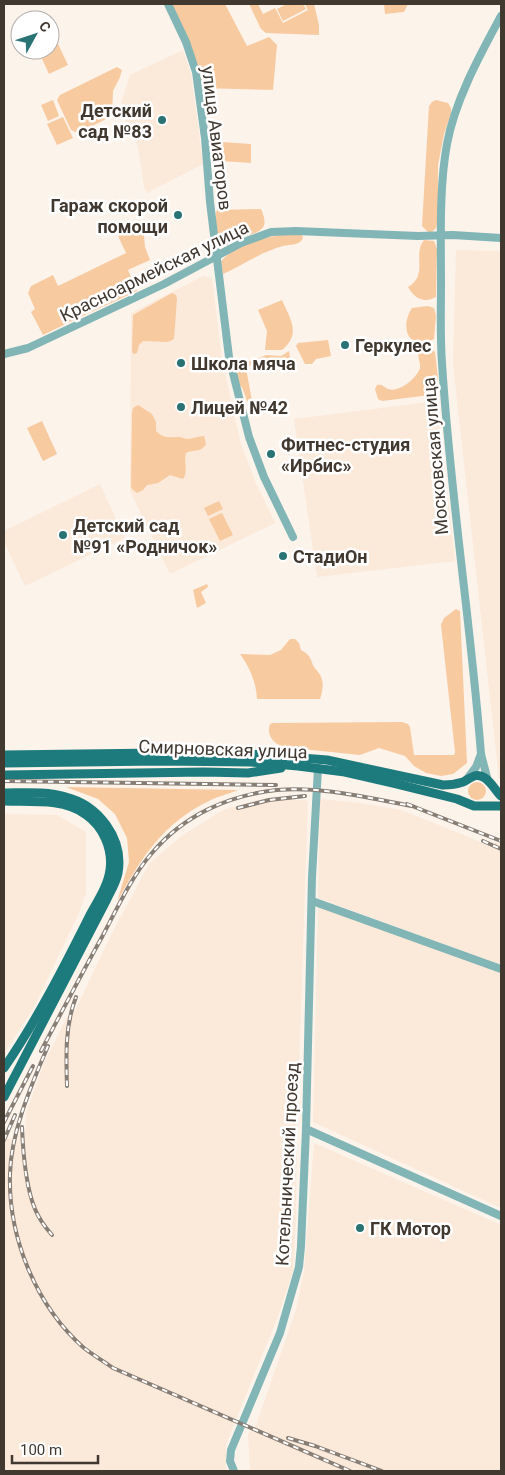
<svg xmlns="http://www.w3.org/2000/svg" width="505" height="1475" viewBox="0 0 505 1475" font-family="Roboto,sans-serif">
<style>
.built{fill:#fbe9da}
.green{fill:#f8caa0}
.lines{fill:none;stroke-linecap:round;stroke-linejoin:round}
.minor{stroke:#81b5b6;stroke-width:8}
.major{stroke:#1e7b7d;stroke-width:9}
.rail-casing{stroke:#877e76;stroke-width:4}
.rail{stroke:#fff;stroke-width:2;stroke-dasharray:5.5;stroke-linecap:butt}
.poi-dot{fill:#297375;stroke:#fff;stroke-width:2}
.labels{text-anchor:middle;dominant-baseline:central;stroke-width:5;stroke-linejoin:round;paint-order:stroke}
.poi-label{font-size:18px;font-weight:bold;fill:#413830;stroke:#fff;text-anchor:start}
.street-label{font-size:18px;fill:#413830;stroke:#fff}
</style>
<rect width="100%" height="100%" fill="#fcf3eb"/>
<!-- built -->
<g class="built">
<path d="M183 50 191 74 203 164 147 193 144 187 138 146 122 112 121 103 130 75Z"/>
<path d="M456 250 501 251V779H499L453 364Z"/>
<path d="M203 276 212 278 222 359 240 441 255 481 275 523 170 574 130 491 131 313Z"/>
<path d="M437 401 455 561 317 577 294 419Z"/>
<path d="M100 484 125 538 25 586 4 542V531Z"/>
<path d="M295 796V800H308L297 1128 296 1220 293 1271 277 1319 226 1444V1471H4V1138L18 1140 19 1134H25L26 1113 45 1061 67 1017H72L110 937 149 864 180 837 218 813 229 808 266 798Z"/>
<path d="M320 799 361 803 401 810 469 837 492 848 495 842 501 845V965L318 898Z"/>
<path d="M4 814 57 815 86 832V893L79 913 34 1007 4 1054Z"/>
<path d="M318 905 501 972V1208L313 1122Z"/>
<path d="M314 1143 501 1225V1471H250L248 1434 256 1425 296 1310 304 1271Z"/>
</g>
<!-- green -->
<g class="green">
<path d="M168 4H225L247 46 269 37 277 45 273 90 198 88 196 72Z"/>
<path d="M249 4H258L263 14 275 8 283 23 308 10 305 4H314L319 25V35L266 33 261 29Z"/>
<path d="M287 4H303L306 9 283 21 277 9Z"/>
<path d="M384 4H408L404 12 385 14Z"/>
<path d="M51 29 68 65 49 74 38 50H50Z"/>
<path d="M117 67 122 70 120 77 113 91 112 116 78 133 71 130 57 100 60 95Z"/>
<path d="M53 100 59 116 48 121 41 105Z"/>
<path d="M436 100 448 103 451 108V114L444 134 438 165V220L436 228 432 232H428L422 226 429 106 432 102Z"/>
<path d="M63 117 73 138 57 145 47 124Z"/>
<path d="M222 142 251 144V163L221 161Z"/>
<path d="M261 209C270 229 261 231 244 237 238 239 232 242 226 246L220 245C215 236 213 219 217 210Z"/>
<path d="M143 223 145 247 150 260 128 270 137 291 74 320 72 315 74 320 43 335 31 312 35 309 28 293 31 286 53 275 58 286 126 253 118 236Z"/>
<path d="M287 234 302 235 303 238C300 246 290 244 283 246 261 252 243 265 223 274L221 262C232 245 268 236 287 234Z"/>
<path d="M424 240 434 241 437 249 436 297C424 304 414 298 408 287 429 275 412 255 424 240Z"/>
<path d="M172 293 176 295 177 299 174 339 168 342 143 341 139 345 137 353 134 354 132 352 133 315Z"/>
<path d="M282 300C290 319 302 334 282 350H265L267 331 258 310Z"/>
<path d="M428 306 434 308 436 316 434 339C409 353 399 327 412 308Z"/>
<path d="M328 340 331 356 316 359 312 364H305L296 346 298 343Z"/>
<path d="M430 347 435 352 438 378 436 389 430 395 382 401 378 399 375 389 377 385C383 384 383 387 388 389 399 393 417 378 420 368 421 361 416 356 419 348Z"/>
<path d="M289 351 290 358 296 360 297 362 292 366 288 360 263 362 260 365H251L246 368 252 401H247L242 387 239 385 233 363 235 361H252L266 355 281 356Z"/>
<path d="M138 405 152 414 156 422V431C164 439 169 437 179 437 182 437 185 439 187 439 193 439 198 436 204 436L206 444C201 453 194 449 186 453 183 462 189 471 183 479L170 475 158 483 147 485 143 490 137 493 132 489 131 486 132 413 133 408Z"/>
<path d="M42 421 57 454 43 461 27 428Z"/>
<path d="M219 501 223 509 208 516 204 508Z"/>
<path d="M222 513 233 535 220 541 209 519Z"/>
<path d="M207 584 208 587 201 592 206 603 197 608 193 590Z"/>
<path d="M456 609 460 611 467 763 453 774 441 776 426 773 414 766 405 756 379 748 360 755 283 747C273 743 266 735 270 724L273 723 402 722 408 724 410 727 414 755H454L455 752 441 625 444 618Z"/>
<path d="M290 639H295L299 643 301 650C309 654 310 657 313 665 314 668 316 669 318 672 325 681 323 689 320 699H257C256 682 250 668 240 654L270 655 281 650Z"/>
<circle cx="477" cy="791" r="9"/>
<path d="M66 787 238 790C229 794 218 796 209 801 163 823 141 858 117 902L129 862 127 838 115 814 98 799Z"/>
</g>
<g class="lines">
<!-- minor -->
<g class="minor">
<path d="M168 4 186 42 196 72 205 138 210 202 229 357 249 437 264 477 293 537"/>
<path d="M4 354 28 348 164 284 241 243 271 232 296 231 418 236 453 235 501 238"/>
<path d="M467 779 476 767 481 754"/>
<path d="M488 781 481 754C471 624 450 494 442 363 440 337 441 310 441 284 441 240 439 187 447 144 455 100 480 55 501 16"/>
<path d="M315 902 501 969"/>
<path d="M306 1129 501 1216"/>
<path d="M234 1471 230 1461 231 1450 280 1333 299 1267 301 1246 306 1129 312 877 318 768"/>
</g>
<!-- major -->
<g class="major">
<path d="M4 755 159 753 251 754 327 760 443 785C449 785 457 784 463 782 471 778 476 772 485 778 491 782 496 791 501 796"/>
<path d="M4 763 160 761 251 762 298 766 345 772 393 783 457 799 474 806H501"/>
<path d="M4 775 204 772 248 773 281 768"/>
<path d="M4 793C24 793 46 791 66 797 98 805 124 838 118 873 116 883 110 892 106 901L4 1097"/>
<path d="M4 801C30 802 63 798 85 814 103 826 113 849 110 870 108 886 97 902 90 915 64 967 37 1020 4 1068"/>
</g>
<!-- rail casing -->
<g class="rail-casing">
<g id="rail">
<path d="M4 781 276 785"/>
<path d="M407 804 501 841"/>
<path d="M238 808 269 800 305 796"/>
<path d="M483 841 501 849"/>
<path d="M48 1046C32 1084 11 1131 10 1174 8 1237 36 1306 84 1348 93 1355 103 1361 113 1368L350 1471"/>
<path d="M41 1051C61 1013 81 975 102 937 117 909 131 877 152 853 184 815 229 795 277 790 322 786 368 798 412 806"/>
<path d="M67 1086C66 1056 65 1025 76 997"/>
<path d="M4 1122 33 1066"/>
<path d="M22 1127C23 1152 25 1185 35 1209 39 1219 45 1227 52 1235"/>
<path d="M4 1140 15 1115"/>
<path d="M288 1438 315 1446 382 1471"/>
</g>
</g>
<!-- rail -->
<use href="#rail" class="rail"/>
</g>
<!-- markers -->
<g class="poi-dot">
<circle cx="162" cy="120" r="5"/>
<circle cx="178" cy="215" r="5"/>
<circle cx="345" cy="345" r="5"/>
<circle cx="181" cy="363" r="5"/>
<circle cx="181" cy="407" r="5"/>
<circle cx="271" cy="454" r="5"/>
<circle cx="63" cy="535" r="5"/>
<circle cx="283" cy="556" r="5"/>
<circle cx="360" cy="1228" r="5"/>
</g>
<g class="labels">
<!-- poi labels -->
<g class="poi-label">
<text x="152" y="110" text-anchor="end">Детский<tspan x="152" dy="21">сад №83</tspan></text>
<text x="168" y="205" text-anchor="end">Гараж скорой<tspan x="168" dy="21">помощи</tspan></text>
<text x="355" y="345">Геркулес</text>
<text x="191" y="363">Школа мяча</text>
<text x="191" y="407">Лицей №42</text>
<text x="281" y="444">Фитнес-студия<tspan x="281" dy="21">«Ирбис»</tspan></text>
<text x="73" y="525">Детский сад<tspan x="73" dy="21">№91 «Родничок»</tspan></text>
<text x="293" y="556">СтадиОн</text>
<text x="370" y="1228">ГК Мотор</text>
</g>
<!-- street labels -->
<g class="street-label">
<text transform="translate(217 138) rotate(83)">улица Авиаторов</text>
<text transform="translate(154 271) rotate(-26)">Красноармейская улица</text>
<text transform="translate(435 456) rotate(-95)">Московская улица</text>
<text transform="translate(223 749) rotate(2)">Смирновская улица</text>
<text transform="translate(287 1164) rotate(-87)">Котельнический проезд</text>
</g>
</g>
<!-- border -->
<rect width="505" height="1475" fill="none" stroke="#413830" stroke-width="10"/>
<!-- north arrow -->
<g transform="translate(35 35) rotate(50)"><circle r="24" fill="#ffffff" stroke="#b3afac"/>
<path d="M0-4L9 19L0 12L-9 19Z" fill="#297375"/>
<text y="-8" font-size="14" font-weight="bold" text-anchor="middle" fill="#413830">С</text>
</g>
<!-- scale -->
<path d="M12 1455v8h86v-8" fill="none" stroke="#413830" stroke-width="2.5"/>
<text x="20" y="1455" font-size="15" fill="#413830" stroke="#ffffff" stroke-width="4" paint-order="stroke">100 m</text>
</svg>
